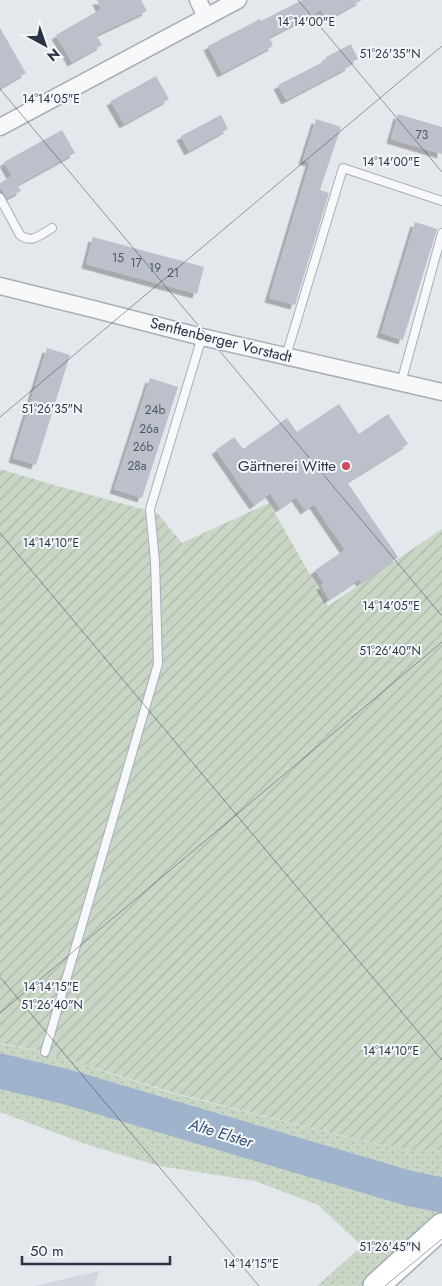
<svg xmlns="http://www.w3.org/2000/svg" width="442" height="1286" viewBox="0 0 442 1286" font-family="Jost,sans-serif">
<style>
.built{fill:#d2d6de}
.grass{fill:url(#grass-dots)}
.garden{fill:url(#garden-furrows)}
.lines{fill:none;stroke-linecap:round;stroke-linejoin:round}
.river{stroke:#9fb4cc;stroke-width:35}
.building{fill:#bbc0ca;filter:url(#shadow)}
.service-casing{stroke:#a9aeb7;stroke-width:10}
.minor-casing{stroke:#a9aeb7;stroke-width:19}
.primary-casing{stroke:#a3abb8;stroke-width:28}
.service{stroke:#f7f8fa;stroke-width:8}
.minor{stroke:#f7f8fa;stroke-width:16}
.primary{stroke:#fff;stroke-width:25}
.ticks{fill:none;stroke:#2b3445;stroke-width:1;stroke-opacity:0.45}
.poi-dot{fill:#d1495b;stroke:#f4f6f9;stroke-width:2}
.labels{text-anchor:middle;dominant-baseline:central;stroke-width:4;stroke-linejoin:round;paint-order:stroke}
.number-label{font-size:12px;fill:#4f5766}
.street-label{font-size:15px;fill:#2b3445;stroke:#f4f6f9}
.poi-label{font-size:15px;fill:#2b3445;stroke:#f4f6f9;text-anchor:end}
.water-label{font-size:16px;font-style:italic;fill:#34527a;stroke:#f4f6f9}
.ticks-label{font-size:12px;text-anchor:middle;fill:#2b3445;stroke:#f4f6f9;stroke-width:4;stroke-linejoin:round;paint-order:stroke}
</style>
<defs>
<pattern id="grass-dots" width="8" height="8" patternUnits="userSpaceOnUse" patternTransform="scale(1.25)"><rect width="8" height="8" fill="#c9d6c5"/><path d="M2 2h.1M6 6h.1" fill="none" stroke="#adb8ab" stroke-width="1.8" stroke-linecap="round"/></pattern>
<pattern id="garden-furrows" width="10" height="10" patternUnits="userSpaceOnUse" patternTransform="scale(1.25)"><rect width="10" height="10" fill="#c9d6c5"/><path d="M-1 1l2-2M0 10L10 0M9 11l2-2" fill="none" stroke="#adb8ab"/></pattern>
<filter id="shadow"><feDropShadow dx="-4.5" dy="4.5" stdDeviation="0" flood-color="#0004"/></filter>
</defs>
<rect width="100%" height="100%" fill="#e4e7ec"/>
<!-- built -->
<path class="built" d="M99 1271 95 1286H34Z"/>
<!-- grass -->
<path class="grass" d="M0 1044 45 1052 171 1093 370 1143 416 1151 442 1150V1227L376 1286H317L362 1246 318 1205 255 1181 159 1166 88 1145 0 1112Z"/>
<!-- garden -->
<path class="garden" d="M0 469 54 485 157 513 182 543 269 503 328 606 442 529V1150L416 1151 371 1143 171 1092 45 1052 0 1043Z"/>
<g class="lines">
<!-- river -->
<path class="river" d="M0 1071 67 1087 408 1188 442 1195"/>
</g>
<!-- building -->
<g class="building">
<path d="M97 0H141L147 11 96 35 102 45 72 62 56 35 101 9Z"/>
<path d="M302 0H362L326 20 321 10 296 23 269 37 273 46 222 73 208 46 260 19 261 21Z"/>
<path d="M0 28 26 73 0 88Z"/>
<path d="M351 44 358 59 349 64 350 66 286 100 278 85 327 60 326 57Z"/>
<path d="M156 76 169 99 124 124 111 101Z"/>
<path d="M398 114 442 127V154L391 139Z"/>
<path d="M221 115 228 129 189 151 181 136Z"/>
<path d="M316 119 341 127 320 190 329 193 295 305 269 298 310 162 303 160Z"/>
<path d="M62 130 75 153 17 185 4 162Z"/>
<path d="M12 176 21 191 7 198 0 187V183Z"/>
<path d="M415 222 437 229 403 340 381 333Z"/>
<path d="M93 237 204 267 197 294 86 264Z"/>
<path d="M47 348 70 355 36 465 13 458Z"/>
<path d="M150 378 178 387 142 498 114 489Z"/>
<path d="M339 404 359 434 388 414 408 444 347 482 398 557 361 582 359 579 329 599 321 585 324 584 315 570 345 550 314 504 305 510 296 497 280 508 270 493 254 505 216 450 234 437 243 449 287 418 297 432Z"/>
</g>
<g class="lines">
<!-- service casing -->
<g class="service-casing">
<g id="service">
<path d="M0 198 20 235C32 244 40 235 52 228"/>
<path d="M286 356 343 168 442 201"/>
<path d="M401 383 442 233"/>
<path d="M45 1052 158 664 155 561 150 509 202 337"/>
</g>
</g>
<!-- minor casing -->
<g class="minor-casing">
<g id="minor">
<path d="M198 0 206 17"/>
<path d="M0 127 238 0"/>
<path d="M0 286 93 309 202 337 442 392"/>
</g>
</g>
<!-- primary casing -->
<g class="primary-casing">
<path id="primary" d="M376 1286 442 1226"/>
</g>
<!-- service -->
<use href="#service" class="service"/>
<!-- minor -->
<use href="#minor" class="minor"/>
<!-- primary -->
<use href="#primary" class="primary"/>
</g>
<!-- ticks -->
<path class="ticks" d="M298 0 442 172M0 89 442 616M0 417 442 46M0 533 442 1060M0 977 259 1286M0 1013 442 642M385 1286 442 1239"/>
<!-- markers -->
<circle class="poi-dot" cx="346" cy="466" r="5"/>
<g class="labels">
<!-- number labels -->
<g class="number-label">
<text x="422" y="135">73</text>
<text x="118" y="258">15</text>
<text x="136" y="263">17</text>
<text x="155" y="268">19</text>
<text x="173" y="273">21</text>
<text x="155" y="410">24b</text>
<text x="149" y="429">26a</text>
<text x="143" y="447">26b</text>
<text x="137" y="466">28a</text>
</g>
<!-- street labels -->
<g class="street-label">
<text transform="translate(221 340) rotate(14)">Senftenberger Vorstadt</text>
</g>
<!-- poi labels -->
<g class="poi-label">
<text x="336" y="466">Gärtnerei Witte</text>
</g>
<!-- water labels -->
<g class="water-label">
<text transform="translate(221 1133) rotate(17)">Alte Elster</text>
</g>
</g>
<g class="ticks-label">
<text x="306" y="26">14°14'00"E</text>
<text x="390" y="58">51°26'35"N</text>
<text x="51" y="103">14°14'05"E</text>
<text x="391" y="166">14°14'00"E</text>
<text x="52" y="413">51°26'35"N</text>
<text x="51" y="547">14°14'10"E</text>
<text x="391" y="610">14°14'05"E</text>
<text x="390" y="655">51°26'40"N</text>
<text x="51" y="991">14°14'15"E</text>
<text x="52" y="1009">51°26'40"N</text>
<text x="391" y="1055">14°14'10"E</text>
<text x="390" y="1251">51°26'45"N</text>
<text x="251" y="1268">14°14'15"E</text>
</g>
<!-- north arrow -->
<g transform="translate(45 45) rotate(140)" stroke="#f4f6f9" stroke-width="4" paint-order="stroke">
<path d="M0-4L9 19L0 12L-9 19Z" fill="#2b3445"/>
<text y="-8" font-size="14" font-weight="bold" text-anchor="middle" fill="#2b3445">N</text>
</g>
<!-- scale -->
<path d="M22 1256v8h148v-8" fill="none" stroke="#2b3445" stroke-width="2.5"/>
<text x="30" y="1256" font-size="15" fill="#2b3445" stroke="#f4f6f9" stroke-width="4" paint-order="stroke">50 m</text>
</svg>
